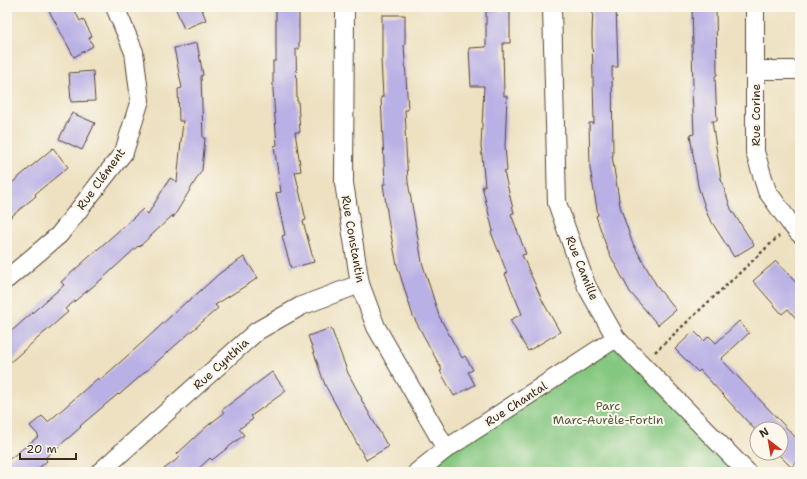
<svg xmlns="http://www.w3.org/2000/svg" width="807" height="479" viewBox="0 0 807 479" font-family="'Shantell Sans',sans-serif">
<style>
.green{fill:#84c780;stroke:#60784f}
.building{fill:#b9b0e5}
.lines{fill:none;stroke-linecap:round;stroke-linejoin:round}
.minor-casing{stroke:#564536;stroke-width:20}
.path{stroke:#564536;stroke-width:2.5;stroke-dasharray:3 3;stroke-linecap:butt}
.minor{stroke:#fff;stroke-width:18}
.labels{text-anchor:middle;dominant-baseline:central;stroke-width:4;stroke-linejoin:round;paint-order:stroke}
.street-label{font-size:12px;fill:#3b2a1e;stroke:#fbf7ec}
.park-label{font-size:12px;fill:#51593b;stroke:#fbf7ec}
</style>
<rect width="100%" height="100%" fill="#fbf7ec"/>
<filter id="ink" filterUnits="userSpaceOnUse"><feTurbulence type="fractalNoise" baseFrequency=".025" numOctaves="2"/><feDisplacementMap in="SourceGraphic" scale="8" xChannelSelector="R" yChannelSelector="G"/><feConvolveMatrix kernelMatrix="1 2 1 2 8 2 1 2 1" color-interpolation-filters="sRGB"/></filter>
<filter id="wash" filterUnits="userSpaceOnUse"><feTurbulence type="fractalNoise" baseFrequency=".012" numOctaves="4" result="noise"/><feDisplacementMap in="SourceGraphic" scale="16" xChannelSelector="R" yChannelSelector="G"/><feGaussianBlur stdDeviation="0.9" result="paint"/><feColorMatrix in="noise" values="0 0 0 0 0 0 0 0 0 0 0 0 0 0 0 0 0 1.4 0 .05"/><feComposite in="paint" operator="in"/></filter>
<g filter="url(#wash)">
<rect width="100%" height="100%" fill="#ede1c1"/>
<!-- green -->
<path class="green" d="M616 338 747 472H417Z"/>
<g id="blocks">
<!-- building -->
<g class="building">
<path d="M47 7H73L80 21 83 19 92 36 89 38 93 46 74 57Z"/>
<path d="M175 7H201L206 20 184 29Z"/>
<path d="M276 7H299V49H296L297 101H298L300 132H295L301 171 295 172 306 220 303 221 314 262 291 268 282 236 285 235 276 193 281 192 274 146 277 145 273 90V61H276Z"/>
<path d="M593 7H616L618 67H612L613 156H612L620 206 632 242 658 288 676 310 658 325 630 292 608 251 596 216 598 215 590 168 589 123H594L592 34Z"/>
<path d="M692 7H716L717 75 715 76 717 121H712L721 179 731 209 754 245 734 257 708 216 698 186 690 135 694 134 692 89H693L692 44H693Z"/>
<path d="M486 11H510V43H503L504 96H507L505 145 507 171 504 172 514 213 511 214 526 254 522 255 543 302 560 332 528 351 510 320 522 314 505 274 507 273 491 232 493 231 482 186H485L481 146 484 86H471L469 48 486 47Z"/>
<path d="M382 15H405V45H404L408 110H405L406 130H405L408 182 422 262 439 316 462 358 465 356 473 370 468 372 475 385 454 396 440 371 442 370 413 316 397 265 389 225 383 184H385L381 97H383L381 59H382Z"/>
<path d="M197 43 203 75 201 76 203 138H205L202 170 173 218V215L139 247 138 246 102 279 65 309 68 312 7 365V335L64 285 61 282 143 209 148 214 170 178 177 182 183 121H179L178 89 182 88 174 48Z"/>
<path d="M93 71 95 101 71 102 69 73Z"/>
<path d="M72 113 95 123 82 150 59 139Z"/>
<path d="M53 148 68 167 35 194 36 196 7 220V187Z"/>
<path d="M244 257 258 278 215 305 218 308 119 395 118 394 80 426 81 427 45 458 47 461 34 472H7V461L39 436 30 426 42 416 48 422 98 378 100 380 143 342 187 301 188 302 220 273Z"/>
<path d="M776 261 800 287V323L788 309 782 314 753 281Z"/>
<path d="M739 321 749 333 721 359 800 442V459L791 467 777 453H781V429H757V432L700 370 698 372 675 349 694 331 704 341 709 336 716 343Z"/>
<path d="M331 328 348 373 362 399H361L388 447 366 460 325 385 308 336Z"/>
<path d="M272 372 286 391 251 416 253 419 239 429 244 435 212 460 210 458 195 472H160L180 457 177 454 206 427 224 413 222 410Z"/>
</g>
</g>
</g>
<g filter="url(#ink)">
<use href="#blocks" fill-opacity="0" stroke="#564536" stroke-width="1"/>
<g class="lines">
<!-- minor casing -->
<g class="minor-casing">
<g id="minor">
<path d="M345 7 344 183 360 284 376 327 446 449"/>
<path d="M552 7 557 203 587 287 616 338 747 472"/>
<path d="M755 7V152L767 191 790 223 800 234"/>
<path d="M756 70H800"/>
<path d="M7 279 59 235 124 152 140 100 134 52 115 7"/>
<path d="M100 472 257 331 301 306 360 284"/>
<path d="M417 472 446 449 616 338"/>
</g>
</g>
<!-- path -->
<path class="path" d="M655 352 779 236"/>
<!-- minor -->
<use href="#minor" class="minor"/>
</g>
</g>
<g class="labels">
<!-- street labels -->
<g class="street-label">
<text transform="translate(756 115) rotate(-90)">Rue Corine</text>
<text transform="translate(101 179) rotate(-54)">Rue Clément</text>
<text transform="translate(353 239) rotate(80)">Rue Constantin</text>
<text transform="translate(582 268) rotate(68)">Rue Camille</text>
<text transform="translate(221 364) rotate(-42)">Rue Cynthia</text>
<text transform="translate(516 404) rotate(-33)">Rue Chantal</text>
</g>
<!-- park labels -->
<g class="park-label">
<text x="608" y="406">Parc<tspan x="608" dy="14">Marc-Aurèle-Fortin</tspan></text>
</g>
</g>
<!-- margin -->
<rect width="807" height="479" fill="none" stroke="#fbf7ec" stroke-width="24"/>
<!-- north arrow -->
<g transform="translate(769 441) rotate(329)"><circle r="19" fill="#fbf7ec" stroke="#aea59a"/>
<path d="M0-3L7 15L0 10L-7 15Z" fill="#c8321e"/>
<text y="-6" font-size="11" font-weight="bold" text-anchor="middle" fill="#3b2a1e">N</text>
</g>
<!-- scale -->
<path d="M20 453v6h56v-6" fill="none" stroke="#3b2a1e" stroke-width="2"/>
<text x="26" y="453" font-size="12" fill="#3b2a1e" stroke="#fbf7ec" stroke-width="3" paint-order="stroke">20 m</text>
</svg>
